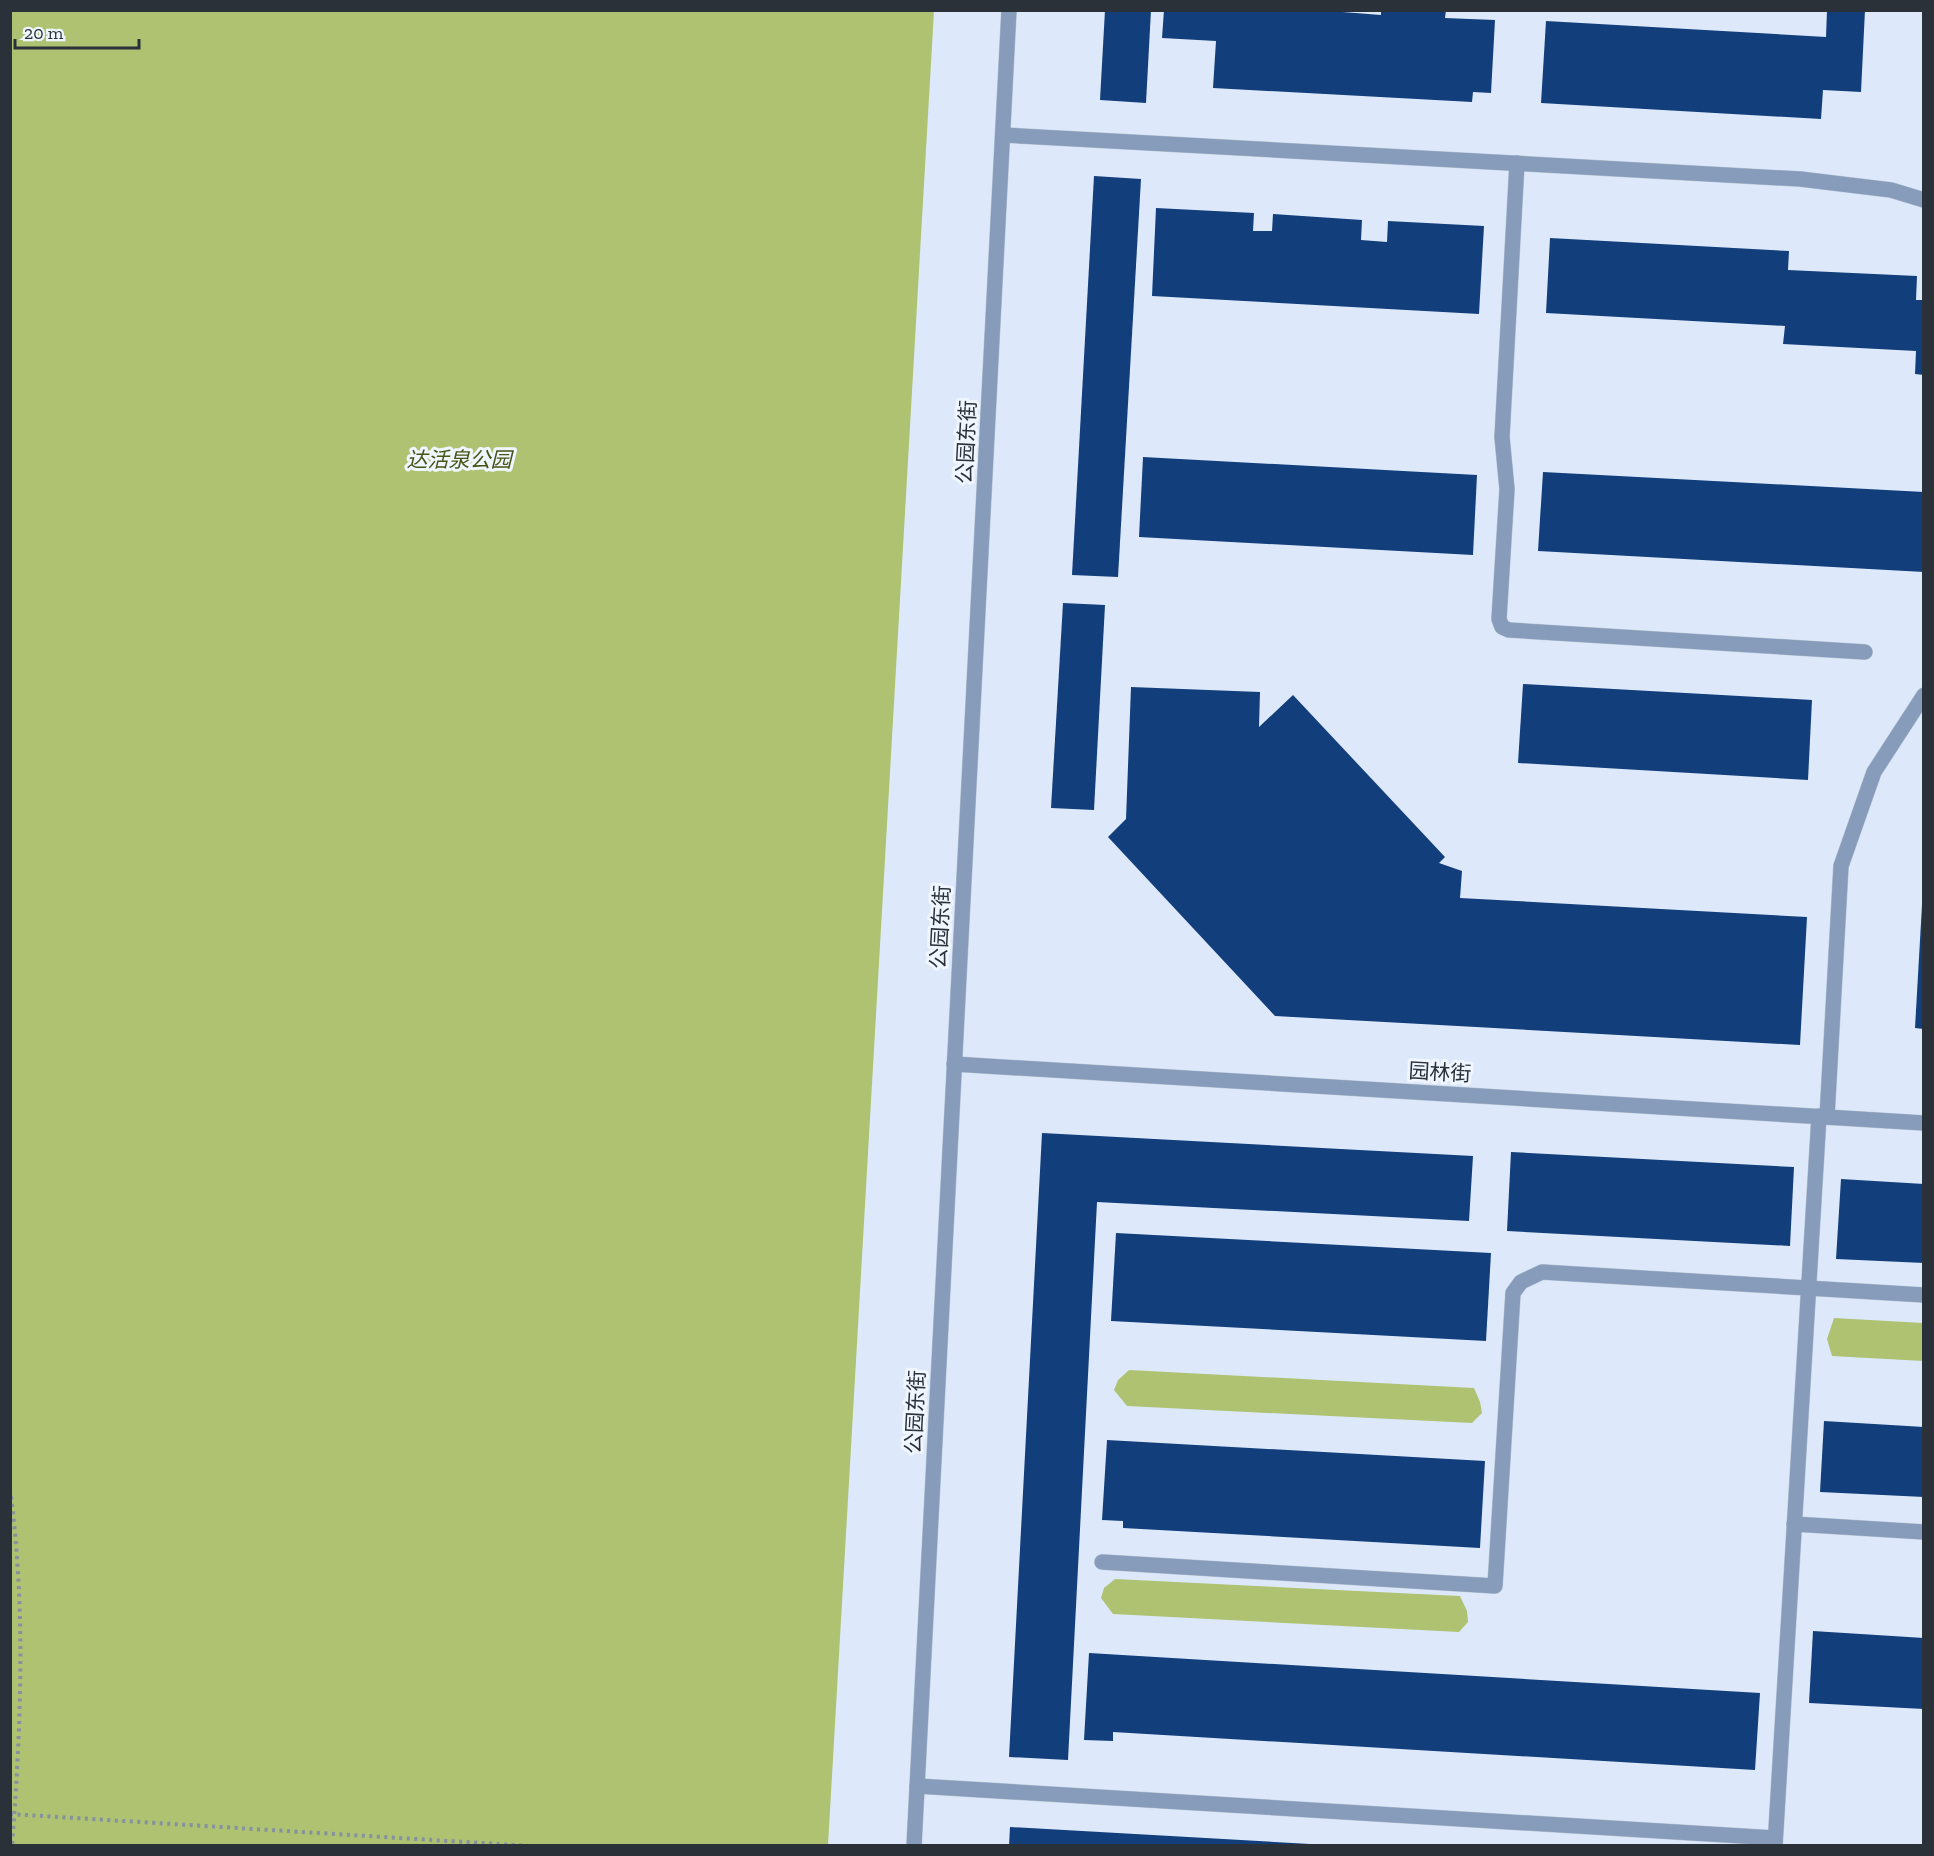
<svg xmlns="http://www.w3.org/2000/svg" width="1934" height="1856" viewBox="0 0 1934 1856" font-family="'Zilla Slab','Noto Sans SC',serif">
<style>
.green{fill:#aec272}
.building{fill:#123f7b}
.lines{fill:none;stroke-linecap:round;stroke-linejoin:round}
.service-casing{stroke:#b9c4d4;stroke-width:16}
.tertiary-casing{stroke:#b9c4d4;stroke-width:16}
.path{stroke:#87909e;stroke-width:4;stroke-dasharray:3 4.5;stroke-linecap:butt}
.service{stroke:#869cba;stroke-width:15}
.tertiary{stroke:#869cba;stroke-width:15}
.labels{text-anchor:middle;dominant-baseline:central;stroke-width:6;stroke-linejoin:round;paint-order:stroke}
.street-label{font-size:21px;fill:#2b3139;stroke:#f0f6ff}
.park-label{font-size:21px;font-style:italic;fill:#475416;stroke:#f0f6ff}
</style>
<rect width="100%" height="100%" fill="#dde9fb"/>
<!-- green -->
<g class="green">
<path d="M11 10 934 11 828 1845H11Z"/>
<path d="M1834 1318 1923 1323V1361L1832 1356 1827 1339Z"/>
<path d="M1129 1370 1474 1388 1480 1402 1482 1413 1472 1423 1127 1406 1114 1390 1118 1380Z"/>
<path d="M1115 1579 1460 1596 1467 1611 1468 1622 1459 1632 1113 1614 1101 1598 1104 1588Z"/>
</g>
<!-- building -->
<g class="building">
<path d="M1105 10H1151L1146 103 1100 100Z"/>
<path d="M1164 10H1317L1381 15V10H1446L1445 18 1495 20 1491 93 1473 92 1472 102 1213 88 1216 41 1162 38Z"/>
<path d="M1827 10H1865L1861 92 1823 90 1821 119 1541 103 1546 21 1826 37Z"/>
<path d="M1094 176 1141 179 1118 577 1072 575Z"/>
<path d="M1156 208 1254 213 1253 231H1272L1273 214 1362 220 1361 240 1387 242 1388 221 1484 226 1479 314 1152 296Z"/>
<path d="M1550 238 1789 251 1788 270 1917 276 1916 300H1924V375L1915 374 1916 351 1783 344 1785 326 1546 313Z"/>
<path d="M1143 457 1477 475 1473 555 1139 537Z"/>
<path d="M1543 472 1924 492V572L1538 551Z"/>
<path d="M1063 603 1105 605 1094 810 1051 808Z"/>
<path d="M1523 684 1812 700 1808 780 1518 763Z"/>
<path d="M1131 687 1260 692 1259 727 1293 695 1445 857 1439 863 1462 871 1460 898 1807 917 1800 1045 1275 1016 1108 837 1126 819Z"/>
<path d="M1922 905H1924V1029L1915 1028Z"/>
<path d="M1042 1133 1473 1156 1469 1221 1097 1202 1068 1760 1009 1757Z"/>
<path d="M1511 1152 1794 1167 1790 1246 1507 1231Z"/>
<path d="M1841 1179 1924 1184V1263L1836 1259Z"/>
<path d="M1116 1233 1491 1253 1486 1341 1111 1321Z"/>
<path d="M1824 1421 1924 1427V1497L1820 1492Z"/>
<path d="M1107 1440 1485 1461 1480 1548 1123 1528V1521L1102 1520Z"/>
<path d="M1813 1631 1924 1638V1709L1809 1703Z"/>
<path d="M1089 1653 1760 1693 1755 1770 1113 1732V1741L1084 1740Z"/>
<path d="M1010 1827 1310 1844V1846H1009Z"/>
</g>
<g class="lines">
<!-- service casing -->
<g class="service-casing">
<g id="service">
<path d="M1003 135 1800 179 1891 190 1924 200"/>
<path d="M1517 163 1502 437 1507 489 1499 619 1502 627 1509 630 1865 652"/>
<path d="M1827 1117 1841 866 1874 772 1924 695"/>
<path d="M1794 1524 1924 1532"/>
<path d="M1102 1562 1495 1586 1513 1293 1521 1282 1542 1272 1924 1295"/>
<path d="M917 1786 1775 1838"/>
<path d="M1775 1846 1819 1116"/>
</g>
</g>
<!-- tertiary casing -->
<g class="tertiary-casing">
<g id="tertiary">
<path d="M954 1064 1924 1123"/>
<path d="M914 1846 1009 10"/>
</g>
</g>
<!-- path -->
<g class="path">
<path d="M10 1489C26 1608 21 1726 12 1846"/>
<path d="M10 1814 530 1846"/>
</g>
<!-- service -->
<use href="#service" class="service"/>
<!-- tertiary -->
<use href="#tertiary" class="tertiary"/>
</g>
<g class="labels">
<!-- street labels -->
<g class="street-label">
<text transform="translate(966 442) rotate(-87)">公园东街</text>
<text transform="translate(940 927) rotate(-87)">公园东街</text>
<text transform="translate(1440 1072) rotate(3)">园林街</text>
<text transform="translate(915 1412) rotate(-87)">公园东街</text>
</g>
<!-- park labels -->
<g class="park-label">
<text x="459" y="459">达活泉公园</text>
</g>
</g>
<!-- border -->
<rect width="1934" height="1856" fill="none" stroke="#2b3139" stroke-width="24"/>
<!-- scale -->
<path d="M15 39v9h124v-9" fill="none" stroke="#2b3139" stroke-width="3"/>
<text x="24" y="39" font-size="18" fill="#2b3139" stroke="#f0f6ff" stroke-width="4.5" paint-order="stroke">20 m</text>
</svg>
